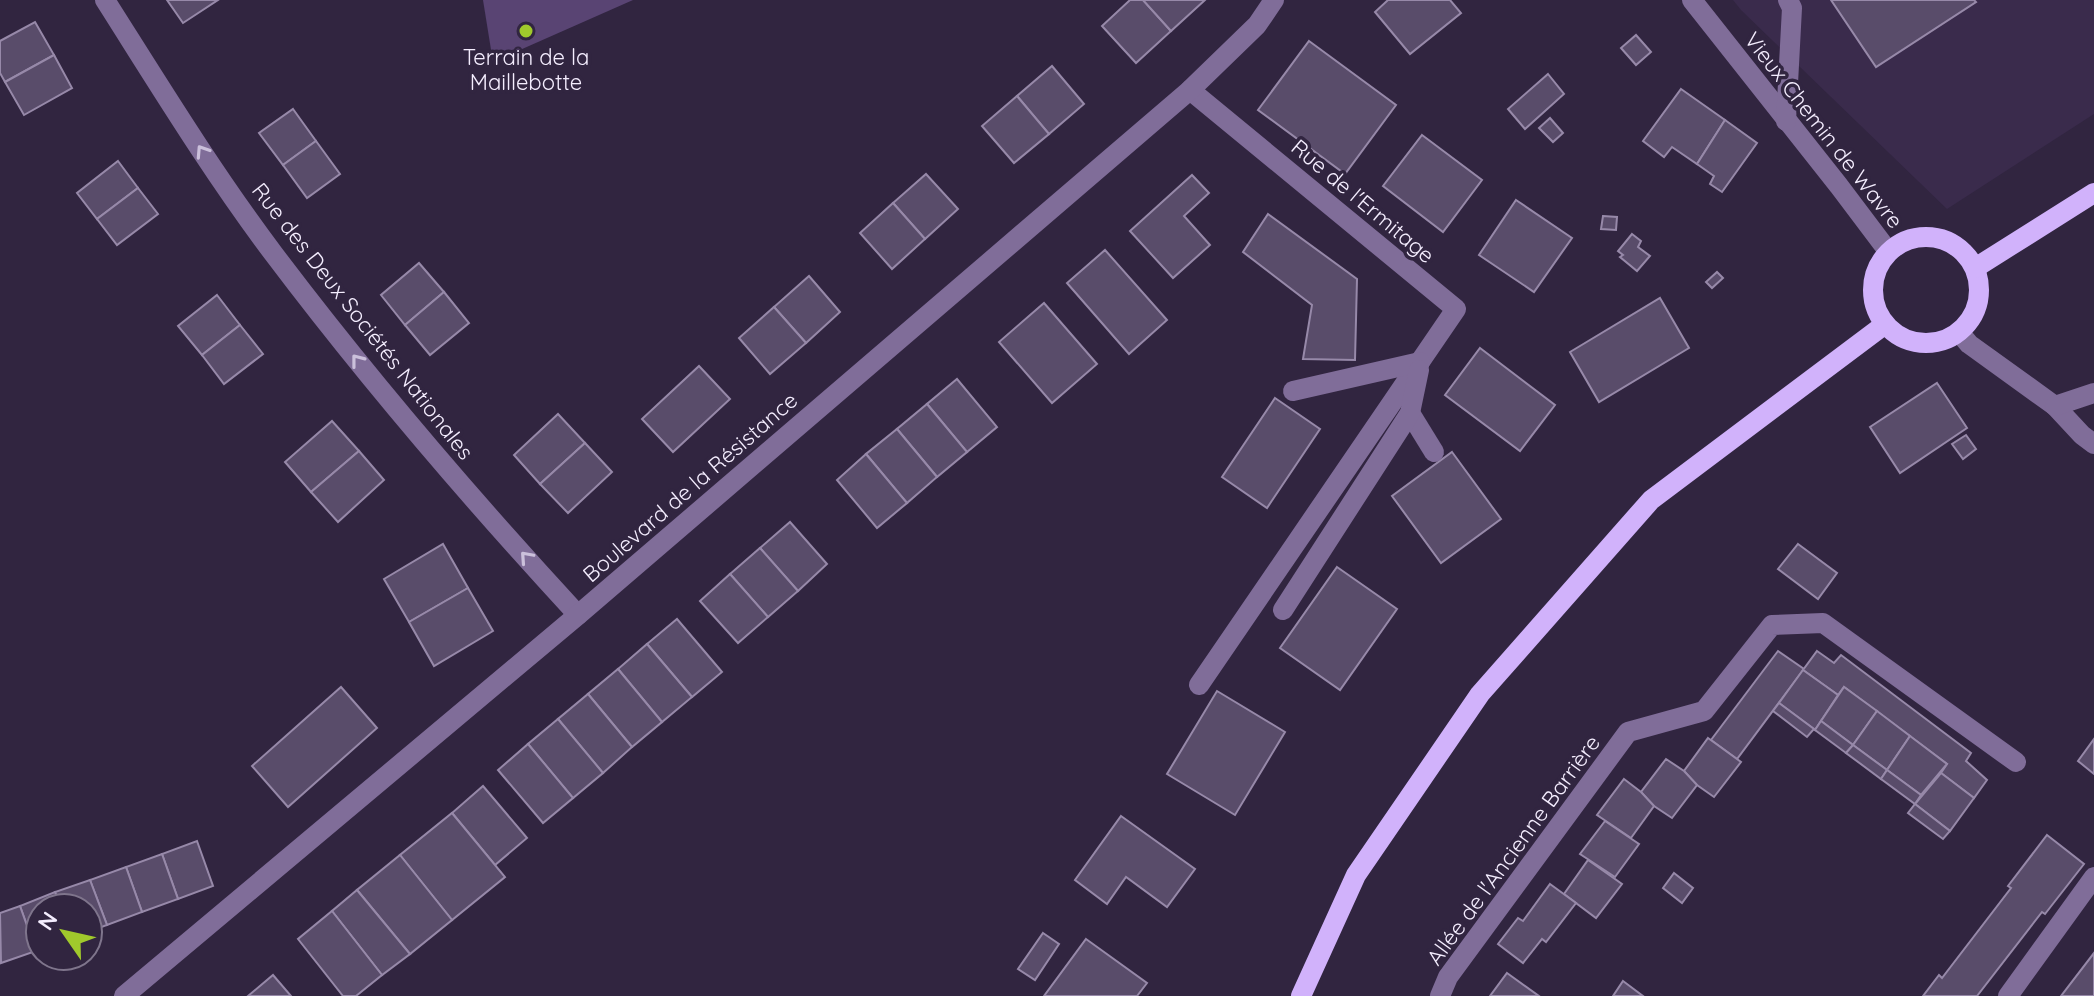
<svg xmlns="http://www.w3.org/2000/svg" width="2094" height="996" viewBox="0 0 2094 996" font-family="Quicksand,sans-serif">
<style>
.built{fill:#3a2b4c}
.pitch{fill:#594473}
.building{fill:#594c6a;stroke:#9789a9;stroke-width:2}
.lines{fill:none;stroke-linecap:round;stroke-linejoin:round}
.minor{stroke:#806d99;stroke-width:20}
.major{stroke:#d1b2fb;stroke-width:20}
.oneway{stroke:#cbc0db}
.poi-dot{fill:#a0c92c;stroke:#312540;stroke-width:3}
.labels{text-anchor:middle;dominant-baseline:central;stroke-width:7;stroke-linejoin:round;paint-order:stroke}
.poi-label{font-size:22px;fill:#f4edfe;stroke:#312540}
.street-label{font-size:22px;fill:#f4edfe;stroke:#312540}
</style>
<rect width="100%" height="100%" fill="#312540"/>
<!-- built -->
<path class="built" d="M1733 0H2094V114L1947 209 1741 10Z"/>
<!-- pitch -->
<path class="pitch" d="M483 0H633L493 62Z"/>
<!-- building -->
<g class="building">
<path d="M167 0H218L183 23Z"/>
<path d="M1130 0H1143L1171 31 1136 63 1102 26Z"/>
<path d="M1143 0H1205L1171 31Z"/>
<path d="M1388 0H1450L1461 13 1410 54 1375 12Z"/>
<path d="M1831 0H1974L1976 2 1876 67Z"/>
<path d="M35 22 54 55 5 82 0 73V41Z"/>
<path d="M1636 35 1651 52 1636 65 1621 48Z"/>
<path d="M1309 41 1396 105 1345 174 1258 110Z"/>
<path d="M54 55 72 88 24 115 5 82Z"/>
<path d="M1052 66 1084 104 1049 134 1017 96Z"/>
<path d="M1548 74 1564 94 1525 129 1508 109Z"/>
<path d="M1681 89 1725 120 1697 164 1672 147 1664 157 1643 141Z"/>
<path d="M1017 96 1049 134 1014 163 982 126Z"/>
<path d="M293 109 316 141 283 165 259 133Z"/>
<path d="M1550 118 1563 133 1553 142 1539 128Z"/>
<path d="M1725 120 1757 143 1722 192 1710 184 1714 176 1697 164Z"/>
<path d="M1422 135 1482 180 1443 232 1383 186Z"/>
<path d="M316 141 340 174 307 198 283 165Z"/>
<path d="M118 161 138 188 97 219 77 193Z"/>
<path d="M926 174 958 209 925 239 893 203Z"/>
<path d="M1192 175 1209 193 1184 216 1210 245 1173 278 1130 231Z"/>
<path d="M138 188 158 214 117 245 97 219Z"/>
<path d="M1516 200 1572 238 1534 292 1479 255Z"/>
<path d="M893 203 925 239 892 269 860 233Z"/>
<path d="M1268 214 1357 279 1355 360 1303 359 1312 305 1243 252Z"/>
<path d="M1603 216 1617 217 1616 230 1601 229Z"/>
<path d="M1632 234 1641 241 1638 247 1650 256 1637 271 1620 257 1623 255 1618 251Z"/>
<path d="M1105 250 1167 320 1129 354 1067 283Z"/>
<path d="M419 263 444 292 405 325 381 295Z"/>
<path d="M1717 272 1723 278 1712 288 1706 282Z"/>
<path d="M809 276 840 312 806 343 774 307Z"/>
<path d="M444 292 469 323 430 355 405 325Z"/>
<path d="M217 295 240 325 202 355 178 326Z"/>
<path d="M1660 298 1689 348 1599 402 1570 352Z"/>
<path d="M1044 303 1097 364 1052 403 999 342Z"/>
<path d="M774 307 806 343 770 374 739 338Z"/>
<path d="M240 325 263 354 224 384 202 355Z"/>
<path d="M1480 348 1555 405 1520 451 1445 395Z"/>
<path d="M699 366 730 399 673 452 642 419Z"/>
<path d="M957 379 997 427 967 452 927 404Z"/>
<path d="M1937 383 1967 428 1900 473 1870 427Z"/>
<path d="M1275 398 1320 429 1267 508 1222 477Z"/>
<path d="M927 404 967 452 937 477 897 429Z"/>
<path d="M558 414 585 443 540 484 514 455Z"/>
<path d="M332 421 359 451 311 492 285 462Z"/>
<path d="M897 429 937 477 907 503 866 454Z"/>
<path d="M1966 435 1976 449 1963 459 1952 444Z"/>
<path d="M585 443 612 472 568 513 540 484Z"/>
<path d="M359 451 384 480 338 522 311 492Z"/>
<path d="M1452 452 1501 519 1441 563 1392 496Z"/>
<path d="M866 454 907 503 877 528 837 480Z"/>
<path d="M790 522 827 564 798 591 760 548Z"/>
<path d="M443 544 468 588 409 622 384 579Z"/>
<path d="M1798 544 1837 573 1818 599 1778 569Z"/>
<path d="M760 548 798 591 768 617 730 574Z"/>
<path d="M1337 567 1397 609 1340 690 1280 648Z"/>
<path d="M730 574 768 617 738 643 700 601Z"/>
<path d="M468 588 493 631 434 666 409 622Z"/>
<path d="M677 619 722 672 692 697 647 644Z"/>
<path d="M647 644 692 697 662 722 618 669Z"/>
<path d="M1778 651 1804 669 1737 759 1711 740Z"/>
<path d="M1817 651 1834 663 1841 655 1971 753 1966 761 1987 780 1974 798 1941 773 1947 764 1844 687 1838 695 1803 670Z"/>
<path d="M618 669 662 722 632 747 588 694Z"/>
<path d="M1803 670 1838 695 1815 730 1779 703Z"/>
<path d="M341 687 377 728 288 807 252 766Z"/>
<path d="M1844 687 1877 711 1853 745 1821 721Z"/>
<path d="M1217 691 1285 732 1235 815 1167 774Z"/>
<path d="M588 694 632 747 603 773 558 719Z"/>
<path d="M1779 703 1814 729 1807 737 1773 711Z"/>
<path d="M1877 711 1910 736 1887 770 1853 745Z"/>
<path d="M558 719 603 773 573 798 528 744Z"/>
<path d="M1821 721 1853 745 1846 753 1815 730Z"/>
<path d="M1910 736 1947 764 1921 795 1887 770Z"/>
<path d="M1708 738 1741 762 1714 797 1697 785 1684 771Z"/>
<path d="M2094 739V774L2078 761Z"/>
<path d="M528 744 573 798 543 823 498 770Z"/>
<path d="M1853 745 1887 770 1881 779 1846 753Z"/>
<path d="M1666 759 1684 771 1697 785 1672 818 1654 806 1641 792Z"/>
<path d="M1887 770 1921 795 1915 804 1881 779Z"/>
<path d="M1941 773 1974 798 1950 831 1915 804Z"/>
<path d="M1624 779 1641 792 1654 806 1631 838 1597 815Z"/>
<path d="M483 786 527 838 495 865 452 813Z"/>
<path d="M1915 804 1950 831 1943 839 1908 813Z"/>
<path d="M452 813 505 877 452 920 400 855Z"/>
<path d="M1121 816 1195 869 1167 907 1126 877 1107 904 1075 880Z"/>
<path d="M1605 821 1639 844 1615 877 1580 854Z"/>
<path d="M2047 835 2084 864 2045 914 2042 912 1977 996H1923L1939 975 1942 978 2011 888 2008 886Z"/>
<path d="M197 841 213 886 178 899 162 854Z"/>
<path d="M162 854 178 899 142 912 126 867Z"/>
<path d="M400 855 452 920 410 954 357 890Z"/>
<path d="M1588 860 1622 884 1596 918 1564 894Z"/>
<path d="M126 867 142 912 107 925 90 880Z"/>
<path d="M1674 873 1693 888 1682 903 1663 888Z"/>
<path d="M90 880 107 925 88 932V908H61L55 892Z"/>
<path d="M1550 884 1576 903 1546 942 1542 939 1523 963 1498 944 1518 918 1523 921Z"/>
<path d="M357 890 410 954 382 975 332 911Z"/>
<path d="M55 892 61 908H40V949L36 951 20 906Z"/>
<path d="M20 906 36 951 1 963 0 913Z"/>
<path d="M332 911 382 975 356 996H343L298 939Z"/>
<path d="M1043 933 1059 944 1035 980 1018 969Z"/>
<path d="M1086 939 1147 983 1137 996H1044Z"/>
<path d="M2094 953V996H2061Z"/>
<path d="M1507 973 1539 996H1490Z"/>
<path d="M273 975 291 996H248Z"/>
<path d="M1623 981 1643 996H1613Z"/>
</g>
<g class="lines">
<!-- minor -->
<g class="minor">
<path d="M105 0C159 85 212 172 273 253 368 379 471 499 578 615"/>
<path d="M1692 0 1839 186 1888 251"/>
<path d="M1190 90 1456 309 1199 685"/>
<path d="M1786 121 1792 8 1788 0"/>
<path d="M1959 332 1969 344 2055 406 2082 435 2094 444"/>
<path d="M1293 391 1420 362"/>
<path d="M2055 406 2094 393"/>
<path d="M1410 413 1434 452"/>
<path d="M1283 610 1410 413 1419 370"/>
<path d="M124 996 578 615 1190 90 1257 25 1274 0"/>
<path d="M1440 996 1448 977 1628 732 1704 711 1772 625 1823 623 2016 762"/>
<path d="M2008 996 2094 877"/>
</g>
<!-- major -->
<g class="major">
<circle cx="1926" cy="290" r="53"/>
<path d="M1975 268 2094 193"/>
<path d="M1301 996 1356 875 1480 694 1651 500 1884 325"/>
</g>
</g>
<!-- one-way arrows -->
<defs><path id="oneway-chevron" d="M-2-3.5L2.5 0L-2 3.5" fill="none" stroke-width="1.6" stroke-linecap="round" stroke-linejoin="round" transform="scale(2)"/></defs>
<g class="oneway">
<use href="#oneway-chevron" transform="translate(202 151) rotate(-123)"/>
<use href="#oneway-chevron" transform="translate(357 360) rotate(-128)"/>
<use href="#oneway-chevron" transform="translate(526 557) rotate(-132)"/>
</g>
<!-- markers -->
<circle class="poi-dot" cx="526" cy="31" r="8"/>
<g class="labels">
<!-- poi labels -->
<g class="poi-label">
<text x="526" y="57">Terrain de la<tspan x="526" dy="25">Maillebotte</tspan></text>
</g>
<!-- street labels -->
<g class="street-label">
<text transform="translate(1824 130) rotate(52)">Vieux Chemin de Wavre</text>
<text transform="translate(1363 201) rotate(40)">Rue de l'Ermitage</text>
<text transform="translate(363 321) rotate(52)">Rue des Deux Sociétés Nationales</text>
<text transform="translate(690 487) rotate(-41)">Boulevard de la Résistance</text>
<text transform="translate(1513 850) rotate(-54)">Allée de l'Ancienne Barrière</text>
</g>
</g>
<!-- north arrow -->
<g transform="translate(64 932) rotate(304)"><circle r="38" fill="#312540" stroke="#7f758c" stroke-width="2"/>
<path d="M0-6L14 30L0 20L-14 30Z" fill="#a0c92c"/>
<text y="-12" font-size="22" font-weight="bold" text-anchor="middle" fill="#f4edfe">N</text>
</g>
</svg>
